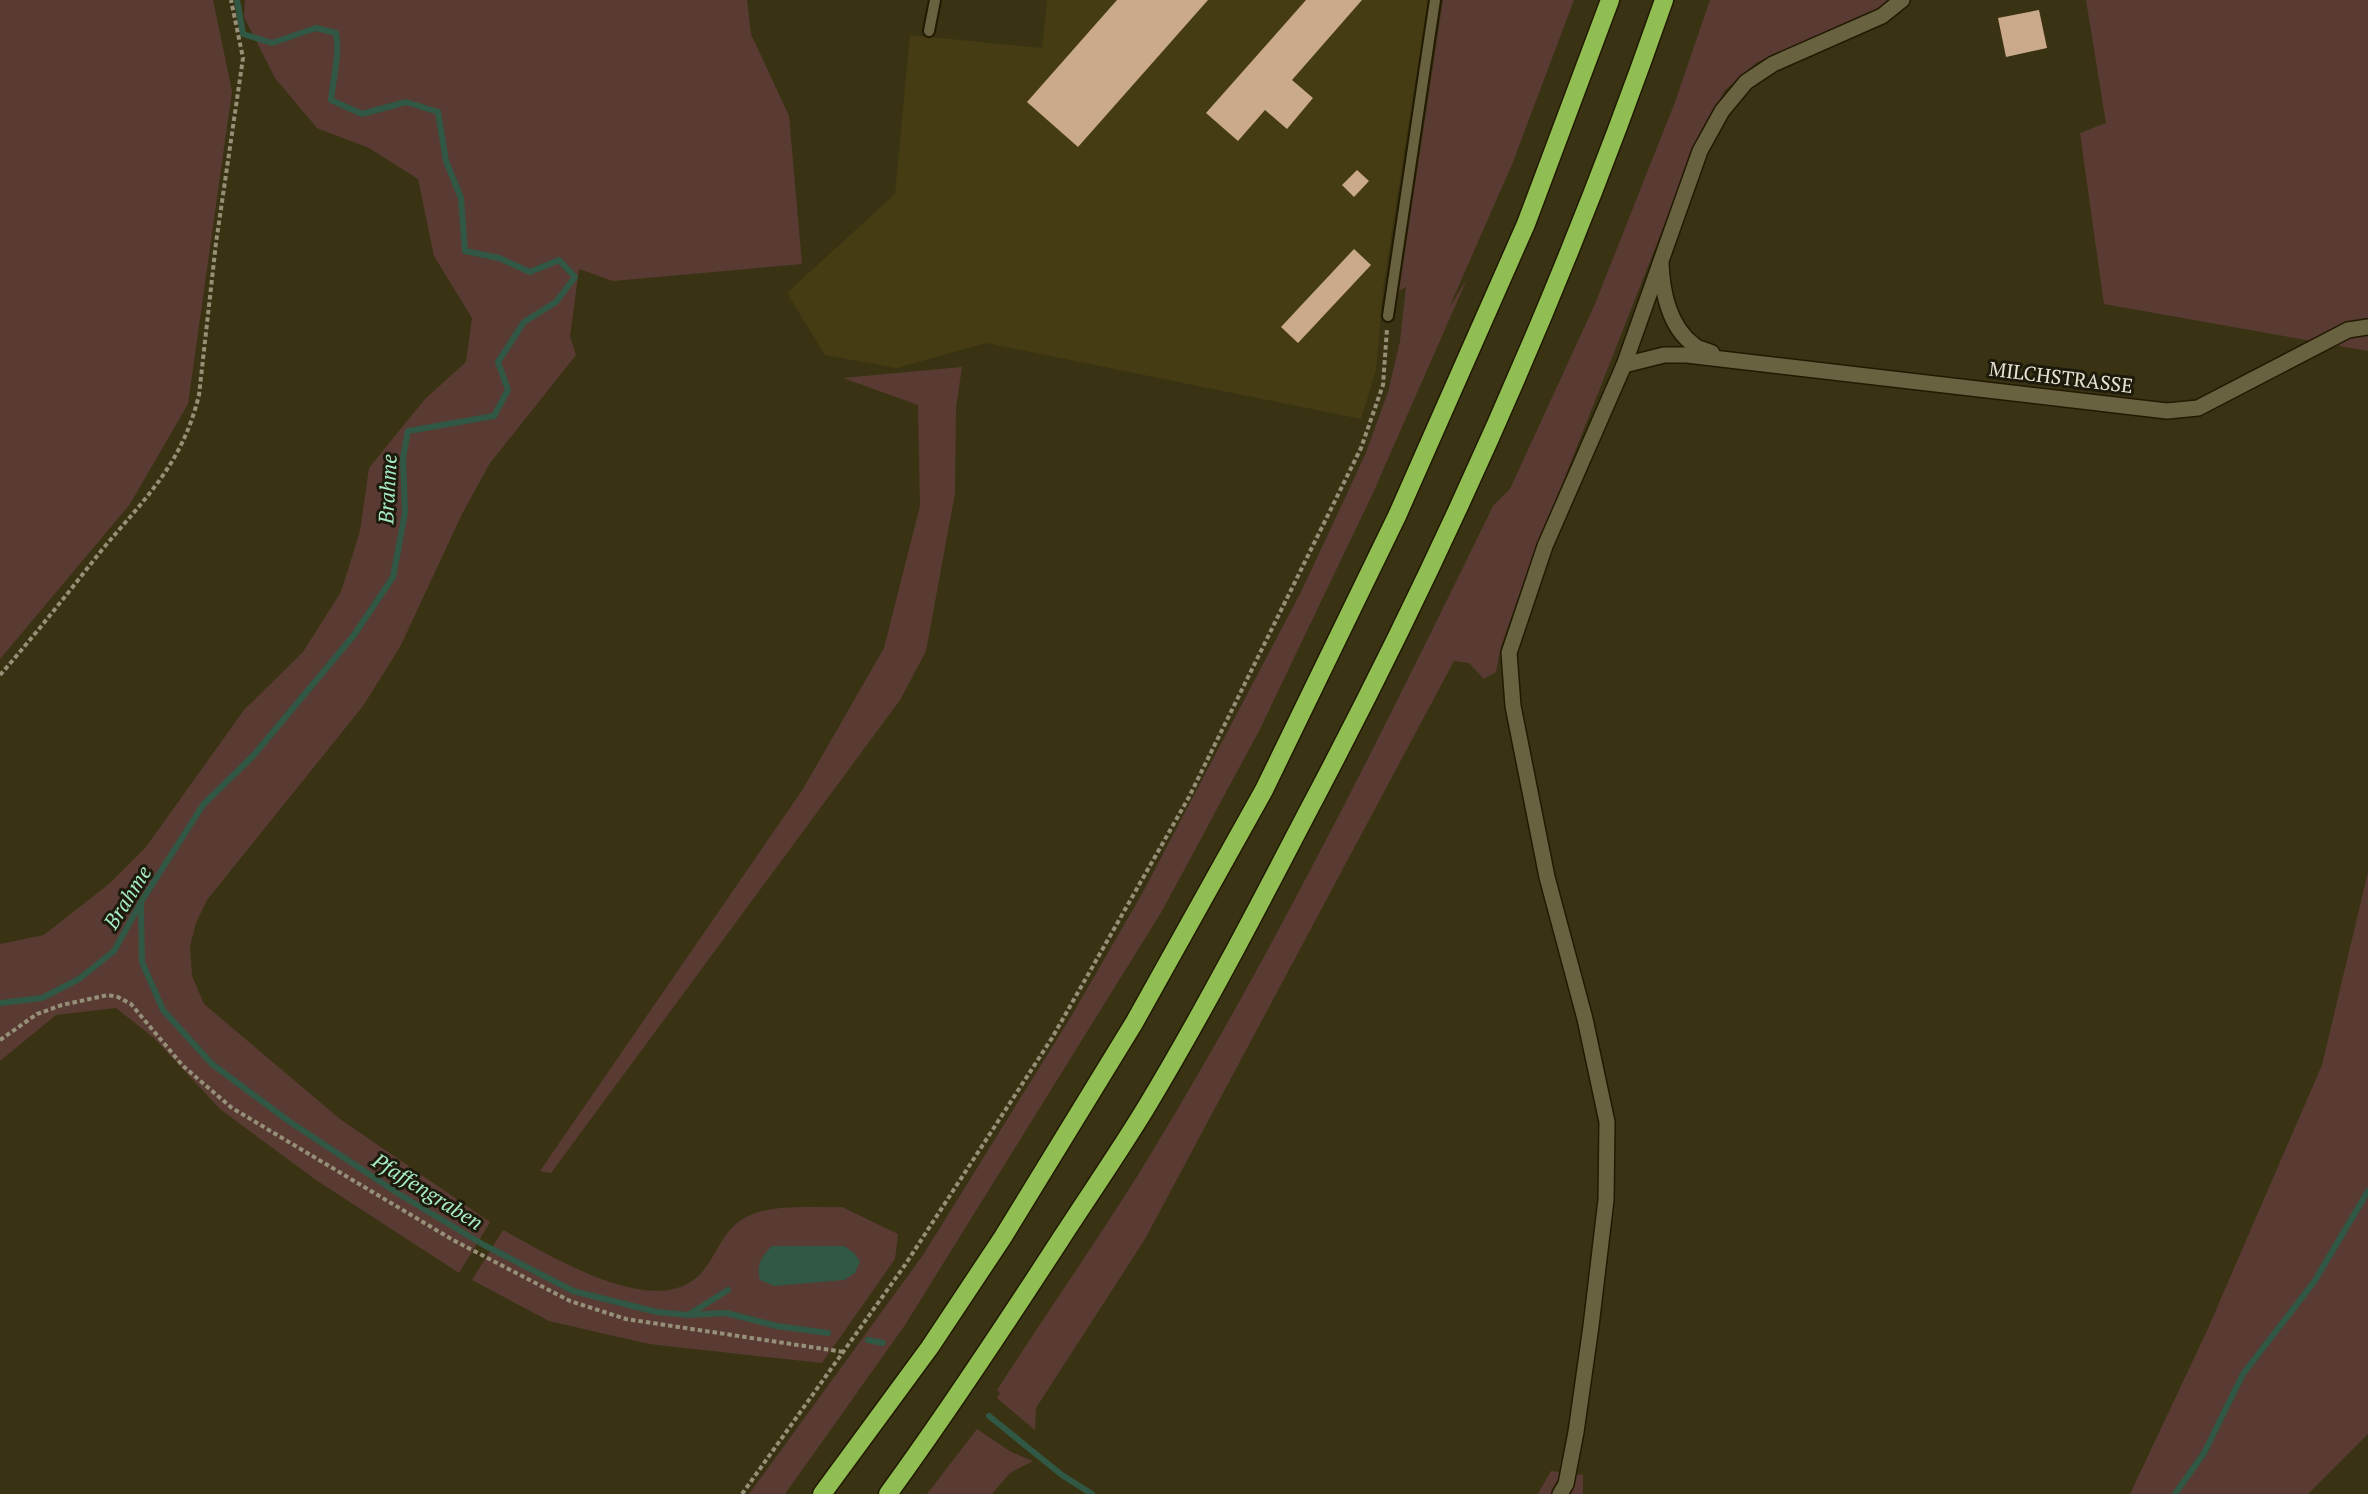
<svg xmlns="http://www.w3.org/2000/svg" width="2368" height="1494" viewBox="0 0 2368 1494" font-family="'PT Serif',serif">
<style>
.built{fill:#453c13}
.green{fill:#593b34}
.water{fill:#305844}
.lines{fill:none;stroke-linecap:round;stroke-linejoin:round}
.stream{stroke:#305844;stroke-width:6}
.building{fill:#cbaa8c}
.service-casing{stroke:#211a00;stroke-width:14}
.minor-casing{stroke:#211a00;stroke-width:18}
.tertiary-casing{stroke:#211a00;stroke-width:18}
.motorway-casing{stroke:#211a00;stroke-width:21}
.path{stroke:#969078;stroke-width:4;stroke-dasharray:4.5 3;stroke-linecap:butt}
.service{stroke:#696240;stroke-width:10}
.minor{stroke:#696240;stroke-width:15}
.tertiary{stroke:#696240;stroke-width:15}
.motorway{stroke:#91be52;stroke-width:18}
.labels{text-anchor:middle;dominant-baseline:central;stroke-width:6;stroke-linejoin:round;paint-order:stroke}
.street-label{font-size:20px;fill:#e7e3d1;stroke:#1e1b0d}
.water-label{font-size:21px;font-style:italic;fill:#a6ecc6;stroke:#1e1b0d}
</style>
<rect width="100%" height="100%" fill="#3a3313"/>
<!-- built -->
<path class="built" d="M1047 0H1428L1383 288 1376 370 1361 419 986 343 897 368 825 355 787 293 895 194 910 35 1042 48Z"/>
<!-- green -->
<g class="green">
<path d="M0 0H213L232 91 188 404 130 504 0 659Z"/>
<path d="M245 0H747L751 34 789 116 802 264 613 281 579 269 570 336 576 355 490 463 462 514 400 647 363 706 207 900 196 923 190 946 192 976 204 1004 340 1119 490 1222 459 1273 316 1180 220 1109 154 1038 116 1008 56 1015 0 1061V944L44 935 109 884 146 847 244 710 303 652 341 592 360 531 369 468 425 399 466 362 472 318 434 256 418 179 369 148 317 128 275 78 244 17Z"/>
<path d="M1443 0H1574L1513 162 1449 308 1467 279 1373 493 1260 729 1162 911 905 1325 785 1494H749L923 1255 1072 1015 1143 892 1302 590 1365 455 1388 392 1400 341 1406 287 1399 291Z"/>
<path d="M1710 0H1889L1882 7 1756 63 1724 91 1685 172 1528 571 1501 646 1496 672 1484 679 1469 663 1454 661 1145 1239 1036 1408 1035 1430 997 1398 1000 1393 997 1390C1049 1309 1105 1230 1155 1147 1280 940 1387 723 1493 506L1510 489 1595 304 1675 102Z"/>
<path d="M2086 0H2368V351L2104 304 2080 133 2106 123Z"/>
<path d="M962 367 956 407 955 493 926 651 900 700 551 1173 540 1171 803 789 884 648 920 506 918 405 843 378Z"/>
<path d="M2368 872V1434L2308 1494H2130L2206 1333 2322 1065Z"/>
<path d="M842 1207 898 1234 895 1259 822 1363 649 1344 549 1321 472 1280 503 1230C548 1254 649 1318 696 1278 716 1261 720 1232 744 1218 771 1203 812 1208 842 1207Z"/>
<path d="M977 1429 1011 1452 1033 1461 1010 1473 992 1494H927Z"/>
<path d="M1551 1471 1583 1475V1494H1538Z"/>
</g>
<!-- water -->
<path class="water" d="M772 1246H844L854 1253 860 1261 855 1273 844 1280 774 1286 760 1280C756 1265 761 1257 772 1246Z"/>
<g class="lines">
<!-- stream -->
<g class="stream">
<path d="M141 905 142 962 163 1010 212 1064 290 1122 399 1194 484 1245 573 1291 657 1312 688 1315 726 1313 777 1326 828 1333"/>
<path d="M0 1003 42 998 79 979 114 951 141 902 203 805 253 756 354 635 393 577 405 513 403 458 408 431 494 416 508 390 498 362 524 322 556 302 575 277 559 260 530 272 499 258 465 251 461 198 446 161 438 112 406 102 362 114 331 100C333 78 340 55 336 33L316 28 272 43 243 34 237 0"/>
<path d="M688 1315 728 1290"/>
<path d="M868 1340 883 1343"/>
<path d="M989 1416 1062 1475 1092 1494"/>
<path d="M2175 1494 2204 1453 2243 1374 2314 1282 2368 1191"/>
</g>
</g>
<!-- building -->
<g class="building">
<path d="M1117 0H1208L1078 147 1027 102Z"/>
<path d="M1306 0H1362L1292 80 1313 98 1287 129 1265 110 1238 141 1206 113Z"/>
<path d="M2039 10 2047 48 2006 57 1998 18Z"/>
<path d="M1357 170 1369 181 1354 197 1342 185Z"/>
<path d="M1354 249 1371 265 1298 343 1281 327Z"/>
</g>
<g class="lines">
<!-- service casing -->
<g class="service-casing">
<g id="service">
<path d="M929 31 935 0"/>
<path d="M1388 316 1435 0"/>
</g>
</g>
<!-- minor casing -->
<g class="minor-casing">
<g id="minor">
<path d="M1661 263C1662 291 1669 327 1694 345 1698 349 1706 350 1712 353"/>
<path d="M1624 365 1664 355H1687L2167 411 2198 408 2348 330 2368 327"/>
</g>
</g>
<!-- tertiary casing -->
<g class="tertiary-casing">
<path id="tertiary" d="M1560 1494 1566 1484 1576 1432 1591 1326 1606 1200 1607 1122 1585 1019 1547 877 1513 706 1509 653 1545 546 1624 365 1700 151 1722 111 1746 82 1773 64 1882 16 1902 0"/>
</g>
<!-- motorway casing -->
<g class="motorway-casing">
<g id="motorway">
<path d="M822 1494 930 1347 1003 1237 1134 1023 1264 790 1397 516 1526 224 1610 0"/>
<path d="M888 1494C950 1409 1007 1322 1064 1234 1092 1191 1121 1149 1147 1106 1204 1011 1255 913 1306 815 1445 553 1566 281 1664 0"/>
</g>
</g>
<!-- path -->
<g class="path">
<path d="M0 675C35 635 68 593 101 551 145 498 182 465 199 395L216 243 243 58 231 0"/>
<path d="M0 1040 37 1014 62 1005 108 995 118 997 131 1004 183 1066 232 1108 453 1240 570 1301 626 1319 844 1352"/>
<path d="M742 1494 905 1265 1052 1038 1189 797 1361 448 1383 385 1387 329"/>
</g>
<!-- service -->
<use href="#service" class="service"/>
<!-- minor -->
<use href="#minor" class="minor"/>
<!-- tertiary -->
<use href="#tertiary" class="tertiary"/>
<!-- motorway -->
<use href="#motorway" class="motorway"/>
</g>
<g class="labels">
<!-- street labels -->
<g class="street-label">
<text transform="translate(2061 377) rotate(7)">MILCHSTRASSE</text>
</g>
<!-- water labels -->
<g class="water-label">
<text transform="translate(387 489) rotate(-87)">Brahme</text>
<text transform="translate(127 897) rotate(-58)">Brahme</text>
<text transform="translate(428 1191) rotate(32)">Pfaffengraben</text>
</g>
</g>
</svg>
